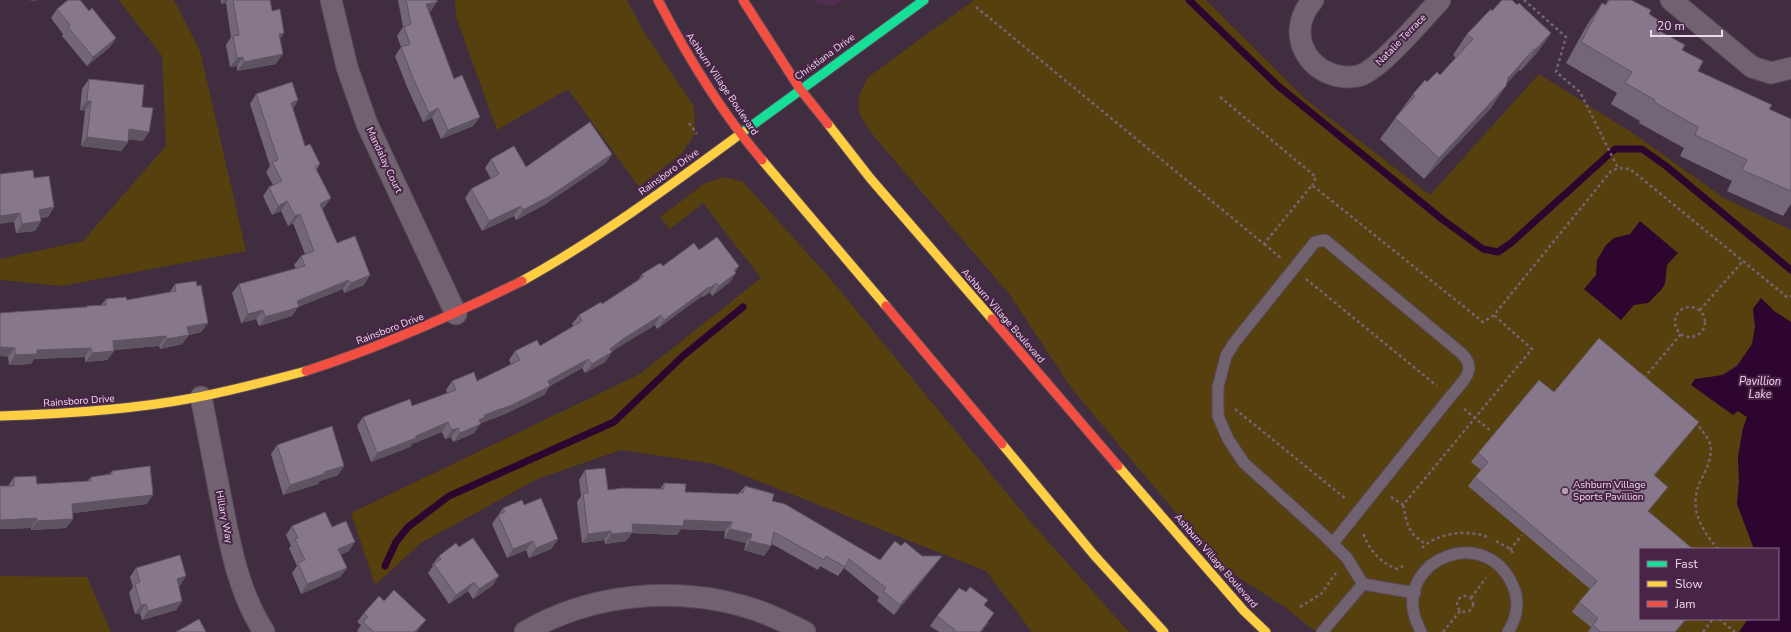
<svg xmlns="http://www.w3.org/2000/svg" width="1791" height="632" viewBox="0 0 1791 632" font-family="'Nunito Sans',sans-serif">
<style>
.built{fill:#522c51}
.green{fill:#55400e}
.water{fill:#2e052e}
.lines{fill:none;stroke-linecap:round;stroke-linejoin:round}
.stream{stroke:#2e052e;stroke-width:7}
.lane-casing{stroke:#5a4959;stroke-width:13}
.street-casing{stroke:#5a4959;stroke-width:23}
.fast-casing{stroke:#5a4959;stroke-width:11}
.slow-casing{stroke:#5a4959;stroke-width:11}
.jam-casing{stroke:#5a4959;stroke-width:11}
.path{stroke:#736471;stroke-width:2.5;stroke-dasharray:3 3;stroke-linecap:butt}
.lane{stroke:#70626f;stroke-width:11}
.street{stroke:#70626f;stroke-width:21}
.fast{stroke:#16e098;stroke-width:9}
.slow{stroke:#ffcf43;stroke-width:9}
.jam{stroke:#f24e42;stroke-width:9}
.wall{fill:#736777}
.shaded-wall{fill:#5e5461}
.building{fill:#86788a;stroke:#5e5461}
.poi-dot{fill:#b29db1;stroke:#482547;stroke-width:1.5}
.labels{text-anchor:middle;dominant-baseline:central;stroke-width:4;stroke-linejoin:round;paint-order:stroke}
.street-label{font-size:10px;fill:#f0d9ee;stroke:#482547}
.poi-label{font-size:10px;fill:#f0d9ee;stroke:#482547;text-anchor:start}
.water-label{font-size:11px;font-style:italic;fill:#f5d2f3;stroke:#482547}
</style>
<rect width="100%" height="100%" fill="#402d3f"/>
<!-- built -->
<path class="built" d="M815 0H843L833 6 817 3Z"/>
<!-- green -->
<g class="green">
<path d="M119 0H174L200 51 246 251 62 286 0 280V259L83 241 166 146 162 56Z"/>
<path d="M455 0H627L644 32 694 106 695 134 682 153 639 187 568 89 497 130 456 17Z"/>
<path d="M974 0H1206L1304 98 1430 195 1539 74 1637 136 1724 198 1791 230V322L1774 311 1761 298 1753 309C1753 315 1755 321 1755 327 1755 352 1734 373 1711 378L1738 411 1747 417 1743 428 1738 457 1739 481 1737 504 1754 549H1640V619H1748L1739 632H1316L1286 608 1220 565 1072 389 1010 295 877 140C858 115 851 107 868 77Z"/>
<path d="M724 177 743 182 828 276 1028 519 1129 632H1032L986 571 715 464 621 450 537 479 421 543 375 585 351 513 640 374 761 278 703 203 670 229 660 217 704 184Z"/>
<path d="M0 576 87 577 111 632H0Z"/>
</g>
<!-- water -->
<g class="water">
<path d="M1640 221 1678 253 1667 265 1665 284 1661 290 1648 303 1634 305 1621 320 1584 289 1596 275 1597 260 1606 245 1614 238 1630 234Z"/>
<path d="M1761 298 1774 311 1791 322V632H1739L1748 619H1778V549H1754L1737 504 1739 481 1738 457 1743 428 1747 417 1738 411 1733 415 1691 385 1695 379 1723 375 1737 366 1752 344 1755 327 1753 309Z"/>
</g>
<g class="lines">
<!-- stream -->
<g class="stream">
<path d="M1189 0 1277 85 1443 220 1483 249 1498 252 1511 243 1615 149H1642L1666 166 1791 270"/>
<path d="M385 566 396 542 408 527 449 496 614 422 684 355 743 307"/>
</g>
<!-- lane casing -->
<g class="lane-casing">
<g id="lane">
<path d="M1363 584 1415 593"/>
<path d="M1322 632 1363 584 1347 558 1325 536 1244 463 1228 439 1218 416V387L1226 356 1234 343 1315 242 1325 240 1460 352C1480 369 1462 382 1450 397L1333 543"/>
<path d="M1421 632C1419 627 1417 623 1415 618 1397 559 1486 523 1513 586 1520 601 1517 618 1508 632"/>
</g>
</g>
<!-- street casing -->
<g class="street-casing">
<g id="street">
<path d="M331 0 347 67 367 124 456 314"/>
<path d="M1313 0C1281 36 1313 84 1358 76 1378 72 1424 17 1440 0"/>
<path d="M1671 0 1752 67 1771 73 1791 68"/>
<path d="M201 397C208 431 214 465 221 499 230 545 238 591 264 632"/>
<path d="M525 632C590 594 671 586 743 606 765 612 785 622 805 632"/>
</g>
</g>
<!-- fast casing -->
<g class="fast-casing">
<path id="fast" d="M743 132 924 0"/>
</g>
<!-- slow casing -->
<g class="slow-casing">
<g id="slow">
<path d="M828 124 870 178 992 319"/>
<path d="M762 160 886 306"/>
<path d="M522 281C600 238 671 185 743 132"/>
<path d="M0 416C65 414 130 410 193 398 231 391 268 381 306 371"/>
<path d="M1002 444 1094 555 1164 632"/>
<path d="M1118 466 1244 611 1266 632"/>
</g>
</g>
<!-- jam casing -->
<g class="jam-casing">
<g id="jam">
<path d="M658 0C687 56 721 112 762 160"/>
<path d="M743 0 800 89 828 124"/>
<path d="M886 306 1002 444"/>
<path d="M992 319 1118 466"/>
<path d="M306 371C381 347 451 316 522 281"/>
</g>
</g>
<!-- path -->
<g class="path">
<path d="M1524 0 1566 37 1556 72 1580 92 1618 168"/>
<path d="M976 7 1264 244 1312 185 1483 322 1494 315 1611 171 1619 168 1630 169 1787 297 1791 296"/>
<path d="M1220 97 1316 177 1312 185"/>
<path d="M689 123 697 134"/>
<path d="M1264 244 1281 258"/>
<path d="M1306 279 1437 386"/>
<circle cx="1690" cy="322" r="15"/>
<path d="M1700 310 1743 261"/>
<path d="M1644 378 1681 334"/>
<path d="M1235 409 1346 499"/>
<path d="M1464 409 1491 431"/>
<path d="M1695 422C1701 429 1710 439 1711 448 1711 460 1706 470 1701 480 1688 507 1700 528 1718 549"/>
<path d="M1391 497 1403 505 1532 349 1494 315"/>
<path d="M1403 505C1407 524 1408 534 1426 544"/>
<path d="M1364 534V536C1371 552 1380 562 1397 569L1406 565"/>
<path d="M1496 541 1510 549 1513 553"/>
<path d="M1422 548C1438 532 1470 529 1490 538"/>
<path d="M1510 550 1522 535"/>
<circle cx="1465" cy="604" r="8"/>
<path d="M1471 598 1486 578"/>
<path d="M1300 607 1321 594 1336 573"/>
<path d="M1719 619 1735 632"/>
<path d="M1443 632 1460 611"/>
<path d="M1703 632 1713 619"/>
</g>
<!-- lane -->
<use href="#lane" class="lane"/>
<!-- street -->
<use href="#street" class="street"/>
<!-- fast -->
<use href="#fast" class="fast"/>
<!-- slow -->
<use href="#slow" class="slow"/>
<!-- jam -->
<use href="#jam" class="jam"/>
</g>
<!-- wall -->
<g class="wall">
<path d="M221 0H270L272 11 284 33 280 39 276 64 237 71V66L230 67 226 45 231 37 226 3 221 4Z"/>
<path d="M398 0H437L431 11H429L454 79 480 117 473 126 441 139 432 118 423 122 407 87 395 56 401 47 397 36 403 27Z"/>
<path d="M1608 0H1631L1649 14 1656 29 1682 50 1698 71 1769 109 1791 119V204L1783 216 1727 191 1732 181 1680 156 1684 148 1639 123 1640 121 1611 104 1617 93 1566 63 1587 25 1602 3 1605 5Z"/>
<path d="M1517 5 1551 33 1536 54 1520 71 1519 70 1506 84 1491 108 1424 179 1380 139 1413 94 1427 82 1440 75 1456 58 1453 55 1467 34 1492 11Z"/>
<path d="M57 9 89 11 116 38 110 47 87 66 62 36 63 34 51 18Z"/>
<path d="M89 79 142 107 143 141 128 139V142L121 151 81 146 85 111 80 110 82 89Z"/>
<path d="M256 94 298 100 293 109 305 146 320 164 317 169 324 208 322 209 337 243 364 285 344 293 343 289 298 307 292 316 259 326 256 319 241 323 232 293 239 284 296 269 294 265 301 256 305 254 293 223 288 226 281 211 272 215 263 196 269 187 273 185 266 172 270 166 250 104Z"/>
<path d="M612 154 606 163 544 205 516 220 514 216 482 231 465 198 471 189 491 179 485 168 491 159 526 167Z"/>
<path d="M34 178 54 207 48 217 41 218V221L35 231 16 233 14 222Z"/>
<path d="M699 250 739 266 735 272 730 282 712 296 710 292 703 297 702 296 657 329 655 325 617 348 612 352 605 362 585 373 582 368 550 386 544 395 505 414 481 423 474 433 453 442 451 437 445 439 442 432 412 444 410 447 371 462 357 426 363 417 412 406 447 393 446 390 452 381H477L511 364 509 360 515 351 540 346 573 326 572 324 579 315 602 304 637 282 642 274 663 266Z"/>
<path d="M175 284 197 286 208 323 201 332 189 335 182 344 160 349 159 346 114 350V351L107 360 85 362V357L34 359 31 364 9 365 8 357 0 313 86 308 87 306 101 305 106 299 127 300 170 292Z"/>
<path d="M1554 392 1699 422 1692 431 1654 476 1668 487 1661 496 1648 511 1676 632H1588L1591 627 1572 612 1579 602 1590 589 1468 486 1475 477 1481 470 1471 462 1478 453Z"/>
<path d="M277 445 344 466 338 475 320 481 318 484 283 495 271 454Z"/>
<path d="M585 470 608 490 660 489 664 483 685 492 738 494 739 492H740L745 486 772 501 880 560 901 546 922 556H942L935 565 894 615 877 601 879 597 844 568 838 576 820 566 818 570 772 544 771 546 764 556 744 550 746 543 724 538 725 531 681 529 677 535 632 533 626 541 605 544 604 540 582 543 577 502 581 496 579 480Z"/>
<path d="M112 471 147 504 73 513V519L66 528 31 530V528L0 529V486H8L14 477 37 484 87 481 91 477 109 474Z"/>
<path d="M524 505 558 539 551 549 529 558 526 550 507 558 492 524 503 508Z"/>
<path d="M292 526 349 551 341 554 347 568 340 577 301 594 292 573 297 566 289 548 291 546 286 535Z"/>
<path d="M459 547 493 585 473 599 468 591 449 604 428 573 433 566 432 565 439 556Z"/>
<path d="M136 568 180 586H178L182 601 176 610 142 620 140 613 135 614 129 593 133 587 130 577Z"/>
<path d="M384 601 419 629 416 632H358L357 631 361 625 357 622 364 613Z"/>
<path d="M984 605 988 623 981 632H939L930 626 937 616Z"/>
</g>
<!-- shaded-wall -->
<g class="shaded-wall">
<path d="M27 0H37L36 1Z"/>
<path d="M224 0H228L226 3 221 4Z"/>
<path d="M437 2 431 11 420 13 426 4Z"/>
<path d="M284 33 277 43 279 34Z"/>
<path d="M1551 33 1536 54 1520 71 1535 50Z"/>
<path d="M116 38 110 47 87 66 93 57Z"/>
<path d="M1534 49 1519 70 1493 99 1508 78Z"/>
<path d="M283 54 276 64 237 71 244 62Z"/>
<path d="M243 57 237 66 230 67 237 58Z"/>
<path d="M1506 86 1491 108 1424 179 1439 158Z"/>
<path d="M298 100 292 109 291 103Z"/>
<path d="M87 101H91L85 111 80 110Z"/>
<path d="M438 108 432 118 423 122 429 113Z"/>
<path d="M480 117 473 126 441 139 448 130Z"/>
<path d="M129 129 149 132 143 141 123 139Z"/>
<path d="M87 137 128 142 121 151 81 146Z"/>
<path d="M612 154 606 163 544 205 516 220 523 210Z"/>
<path d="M331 198 324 208 314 213 320 204Z"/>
<path d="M287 201 281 211 272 215 278 206Z"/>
<path d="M521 206 514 216 482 231 489 221Z"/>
<path d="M54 207 48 217 33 219 39 210Z"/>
<path d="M20 213 14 222 0 224V216Z"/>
<path d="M300 214 293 223 288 226 295 216Z"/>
<path d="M41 221 35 231 16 233 22 224Z"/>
<path d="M736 273 730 282 712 296 719 286Z"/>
<path d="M370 275 364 285 344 293 351 283Z"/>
<path d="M349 280 343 289 298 307 292 316 259 326 265 317 297 301Z"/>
<path d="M716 283 710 292 703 297 710 288Z"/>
<path d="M709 287 702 296 657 329 664 320Z"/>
<path d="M263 310 256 319 241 323 248 314Z"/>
<path d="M661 315 655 325 617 348 608 355 612 352 605 362 585 373 592 364 610 349 623 339Z"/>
<path d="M208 323 201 332 181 336 187 327Z"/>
<path d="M189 335 182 344 160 349 166 339Z"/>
<path d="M166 336 159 346 106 350 113 341Z"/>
<path d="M0 347 15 348 8 357 0 356Z"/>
<path d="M91 348 85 357 34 359 31 364 9 365 15 355 37 350Z"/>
<path d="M114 351 107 360 85 362 92 353Z"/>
<path d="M588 359 582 368 547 387 550 386 544 395 505 414 481 423 474 433 453 442 460 433 479 420 484 415 548 381Z"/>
<path d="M448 422 442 432 412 444 410 447 371 462 377 453 416 436Z"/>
<path d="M1699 422 1692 431 1647 484 1654 475Z"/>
<path d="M458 428 451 437 445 439 452 430Z"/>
<path d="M344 466 338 475 320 481 318 484 283 495 290 485 324 472Z"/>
<path d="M1668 487 1661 496 1641 520 1648 511Z"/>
<path d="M153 495 147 504 66 514 72 504Z"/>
<path d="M37 518 31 528 0 529V520Z"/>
<path d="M73 519 66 528 31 530 37 521Z"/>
<path d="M684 520 732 522 725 531 681 529 677 535 632 533 626 541 605 544 611 534 632 524Z"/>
<path d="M730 529 752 534 746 543 724 538Z"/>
<path d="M611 531 604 540 582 543 588 534Z"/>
<path d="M558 539 551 549 529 558 536 548Z"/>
<path d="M533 541 526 550 507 558 513 549Z"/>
<path d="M750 541 771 546 764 556 744 550Z"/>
<path d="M355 542 349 551 332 558 338 549Z"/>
<path d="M942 556 935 565 894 615 900 605Z"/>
<path d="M347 568 340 577 301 594 307 584Z"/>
<path d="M186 576 180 586 170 588 177 579Z"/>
<path d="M499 576 493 585 473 599 479 589Z"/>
<path d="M474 582 468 591 449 604 456 595Z"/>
<path d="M182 601 176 610 142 620 148 611Z"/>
<path d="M146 604 140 613 135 614 141 605Z"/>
<path d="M1686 619H1687L1676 632H1675Z"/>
<path d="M426 620 419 629 416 632H414Z"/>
</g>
<!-- building -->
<g class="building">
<path d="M68 0H80L89 11 92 8 116 38 93 57 68 27 70 25 57 9Z"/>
<path d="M233 0H270L272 11 280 9 284 33 279 34 283 54 244 62 243 57 237 58 233 36 239 35Z"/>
<path d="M406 0H437V2L426 4 454 79 462 75 480 117 448 130 438 108 429 113 413 78 401 47 410 44 404 27 411 24Z"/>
<path d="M1502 0H1512L1517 5 1519 3 1551 33 1535 50 1534 49 1508 78 1506 86 1439 158 1395 118 1415 96 1413 94 1425 80 1427 82 1437 72 1440 75 1473 39 1467 34 1491 9 1492 11Z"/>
<path d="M1609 0H1631L1651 10 1649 14 1660 21 1656 29 1685 45 1682 50 1703 61 1698 71 1772 105 1769 109 1791 119V191L1742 170 1747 160 1695 135 1698 127 1654 102 1655 100 1625 83 1632 72 1581 42 1602 3 1606 5Z"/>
<path d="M89 79 144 85 142 107 153 108 149 132 129 129 128 142 87 137 91 101H87Z"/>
<path d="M292 82 298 100 291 103 305 146 310 144 320 164 315 167 331 198 320 204 337 243 355 236 370 275 351 283 349 280 297 301 299 307 265 317 263 310 248 314 239 284 305 266 301 256 314 251 300 214 295 216 287 201 278 206 269 187 282 181 272 162 278 160 256 94Z"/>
<path d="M590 122 612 154 550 196 523 210 521 206 489 221 471 189 499 174 491 159 514 146 526 167Z"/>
<path d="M33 170 34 178 49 176 54 207 39 210 41 221 22 224 20 213 0 216V174Z"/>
<path d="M717 237 739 266 734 270 736 273 719 286 716 283 710 288 709 287 664 320 661 315 623 339 610 349 612 352 592 364 588 359 548 381 550 386 512 405 484 415 485 417 479 420 481 424 460 433 458 428 452 430 448 422 416 436V438L377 453 363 417 410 399 412 406 456 390 452 381 474 372 477 381 520 360 515 351 537 340 540 346 582 321 579 315 601 302 602 304 643 277 642 274 660 263 663 266 694 243 699 250Z"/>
<path d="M196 281 197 286 201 285 208 323 187 327 189 335 166 339V336L113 341 114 351 92 353 91 348 37 350V354L15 355V348L0 347V313L87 307V306L106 305V299L126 297 127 300 176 291 175 284Z"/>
<path d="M1599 338 1699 422 1654 475 1668 487 1648 511 1693 549H1640V619H1686L1675 632H1601L1593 625 1598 618 1579 602 1597 581 1475 477 1488 462 1478 453 1539 380 1554 392Z"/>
<path d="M332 426 344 466 324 472V474L290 485 277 445Z"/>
<path d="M150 466 153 495 72 504 73 519 37 521V518L0 520V486H14V477L36 476 37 484 91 481V477L112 474V471Z"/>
<path d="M605 468 608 490 623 488 664 489V483L686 484 685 492 739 494V492L743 493 745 486 774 494 772 501 785 504 880 560 895 541 901 546 905 542 922 556H942L900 605 883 591 886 588 849 559 845 567 826 556 824 560 774 532 771 546 750 541 752 534 730 529 732 522 684 520 683 526 632 524 633 532 611 534V531L588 534 583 493H588L585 470Z"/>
<path d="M541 498 558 539 536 548 533 541 513 549 498 515 505 512 503 508 522 500 524 505Z"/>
<path d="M325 512 332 527 346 521 355 542 338 549 347 568 307 584 298 563 305 560 295 539 298 538 292 526Z"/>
<path d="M473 538 499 576 479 589 474 582 456 595 434 564 441 559 439 556 456 543 459 547Z"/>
<path d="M180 555 186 576 177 579 182 601 148 611 146 604 141 605 135 584 140 582 136 568Z"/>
<path d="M970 587 988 600 984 605 994 613 980 632H953L955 630 937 616 959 588 966 592Z"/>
<path d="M394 590 426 620 414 632H374L363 622 368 617 364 613 379 596 384 601Z"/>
<path d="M199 619 206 632H176Z"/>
</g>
<!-- markers -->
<circle class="poi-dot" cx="1565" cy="491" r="4"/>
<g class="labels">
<!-- street labels -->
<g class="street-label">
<text transform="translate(1401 40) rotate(-46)">Natalie Terrace</text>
<text transform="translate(825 57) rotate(-36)">Christiana Drive</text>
<text transform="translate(722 84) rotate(56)">Ashburn Village Boulevard</text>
<text transform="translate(384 160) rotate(65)">Mandalay Court</text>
<text transform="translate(669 172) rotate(-36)">Rainsboro Drive</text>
<text transform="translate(1003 316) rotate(49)">Ashburn Village Boulevard</text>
<text transform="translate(390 329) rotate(-21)">Rainsboro Drive</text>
<text transform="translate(79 401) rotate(-4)">Rainsboro Drive</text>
<text transform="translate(224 517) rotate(79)">Hillary Way</text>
<text transform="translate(1216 561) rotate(49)">Ashburn Village Boulevard</text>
</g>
<!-- poi labels -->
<g class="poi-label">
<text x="1573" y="485">Ashburn Village<tspan x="1573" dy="12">Sports Pavillion</tspan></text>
</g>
<!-- water labels -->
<g class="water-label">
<text x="1760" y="381">Pavillion<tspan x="1760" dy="13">Lake</tspan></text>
</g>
</g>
<!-- legend -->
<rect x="1639" y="548" width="140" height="72" fill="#482547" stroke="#8b6d8a"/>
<rect x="1647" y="561" width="20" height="6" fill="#16e098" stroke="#8b6d8a"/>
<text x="1675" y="568" font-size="12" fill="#f0d9ee">Fast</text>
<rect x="1647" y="581" width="20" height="6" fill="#ffcf43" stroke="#8b6d8a"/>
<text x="1675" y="588" font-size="12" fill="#f0d9ee">Slow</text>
<rect x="1647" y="601" width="20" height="6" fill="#f24e42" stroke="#8b6d8a"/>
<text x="1675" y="608" font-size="12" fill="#f0d9ee">Jam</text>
<!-- scale -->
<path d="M1651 30v6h71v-6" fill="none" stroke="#f0d9ee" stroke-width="2"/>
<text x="1657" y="30" font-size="12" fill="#f0d9ee" stroke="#482547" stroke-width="3" paint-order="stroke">20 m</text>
</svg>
